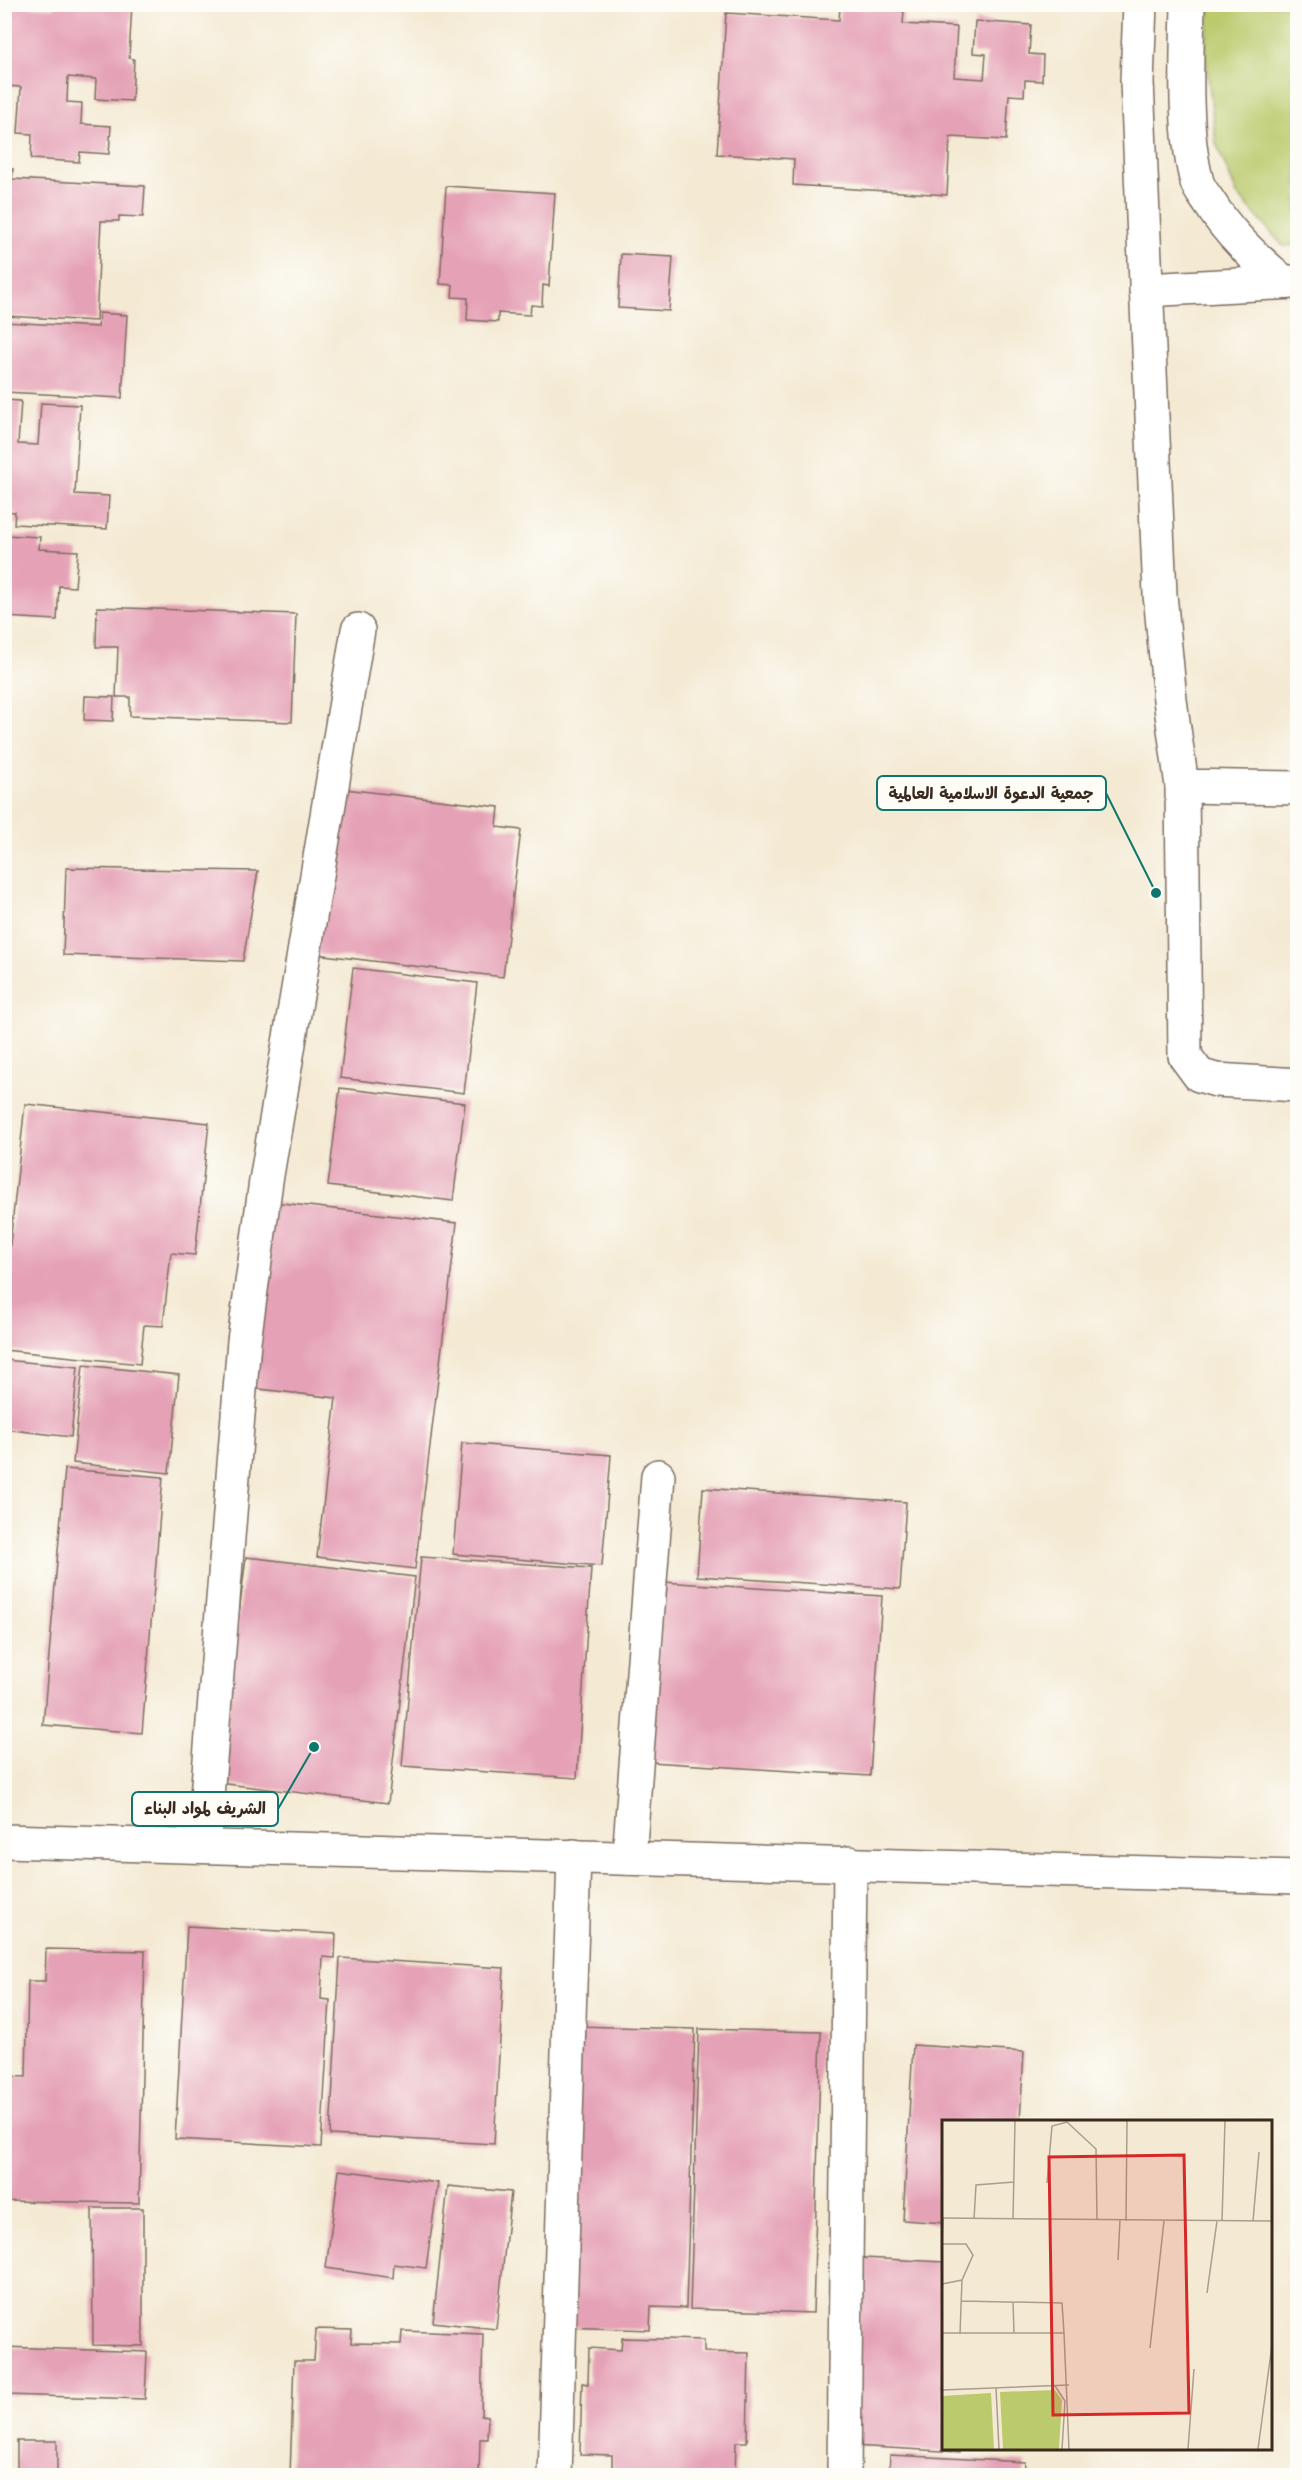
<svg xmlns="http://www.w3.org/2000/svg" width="1302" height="2480" viewBox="0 0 1302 2480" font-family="Mali,'Playpen Sans Arabic',sans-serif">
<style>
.green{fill:#baca6c;stroke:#7a7a45;stroke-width:1.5}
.building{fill:#e5a1b6}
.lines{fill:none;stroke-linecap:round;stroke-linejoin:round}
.minor-casing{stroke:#7c6d5e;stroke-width:36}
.minor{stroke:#fff;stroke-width:33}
.inset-road{fill:none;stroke:#aa9d8b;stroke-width:1.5}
.view{fill:#d62828;fill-opacity:0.15;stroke:#d62828;stroke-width:3}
.inset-edge{fill:none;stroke:#3b2a1e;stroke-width:3}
.leader{fill:none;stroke:#0f766e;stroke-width:2}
.callout-dot{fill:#0f766e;stroke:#fdfcf7;stroke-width:2}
.callout{fill:#fdfcf7;stroke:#0f766e;stroke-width:2}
.callout-label{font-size:16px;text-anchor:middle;font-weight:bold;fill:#3b2a1e}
</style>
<rect width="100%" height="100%" fill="#fdfcf7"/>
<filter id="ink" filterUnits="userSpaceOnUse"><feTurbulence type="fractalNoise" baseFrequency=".0167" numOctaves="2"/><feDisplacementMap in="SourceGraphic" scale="12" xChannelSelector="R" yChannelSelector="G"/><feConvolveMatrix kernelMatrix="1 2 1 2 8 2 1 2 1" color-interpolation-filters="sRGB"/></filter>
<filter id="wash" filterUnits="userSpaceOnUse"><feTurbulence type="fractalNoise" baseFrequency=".008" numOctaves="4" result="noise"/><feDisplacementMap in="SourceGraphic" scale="24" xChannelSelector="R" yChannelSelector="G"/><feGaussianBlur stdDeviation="1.35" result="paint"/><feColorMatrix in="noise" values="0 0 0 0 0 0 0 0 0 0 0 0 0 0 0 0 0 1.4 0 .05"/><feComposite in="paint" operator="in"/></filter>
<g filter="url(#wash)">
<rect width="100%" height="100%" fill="#f4ead4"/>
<!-- green -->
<path class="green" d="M1210 5H1297V245L1283 246 1237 194 1216 143 1205 50Z"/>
<g id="blocks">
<!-- building -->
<g class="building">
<path d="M54 4H132L129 58 134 59 132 101 95 99 96 79 68 77 67 102 82 103 81 124 111 126 109 154 80 152 79 162 31 159 32 134 18 133 21 87 4 86V5L54 8Z"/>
<path d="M840 7 904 11 903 24 957 27 954 77 984 79 986 54 973 53 975 21 1031 25 1029 54 1043 55 1042 81 1025 80 1024 96 1009 95 1006 140 950 137 947 195 793 185 794 159 717 154 726 13 839 20Z"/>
<path d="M4 169H13L12 179 145 186 143 217 119 216V221H101L96 321 4 316Z"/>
<path d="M446 186 555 193 549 286 543 285 542 306 531 305 530 315 498 313V322L467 320 468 298 452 297 453 285 440 284Z"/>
<path d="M621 254 673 257 669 311 618 308Z"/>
<path d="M99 313 127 315 122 398 4 392V322L98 327Z"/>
<path d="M4 400 21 401 18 444 38 445 41 403 80 405 75 494 109 496 107 529 14 524 15 512 4 511Z"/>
<path d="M5 535 40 537 39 549 78 551 75 587 59 586 57 620 5 617Z"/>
<path d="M97 607 296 614 292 722 130 716V697H116L118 647H96Z"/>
<path d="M85 696 114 697 113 721 84 720Z"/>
<path d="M336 788 499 807 497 827 521 830 503 977 316 954Z"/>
<path d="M66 868 258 871 243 961 63 955Z"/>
<path d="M353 968 477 983 464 1093 340 1078Z"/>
<path d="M340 1088 465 1103 453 1201 328 1186Z"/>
<path d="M25 1104 209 1123 195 1255 171 1253 163 1326 144 1325 140 1364 4 1350V1300Z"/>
<path d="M273 1202 457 1223 415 1569 317 1557 336 1398 251 1388Z"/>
<path d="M4 1360 78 1367 71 1437 4 1429Z"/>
<path d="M83 1365 179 1375 169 1473 73 1463Z"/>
<path d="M462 1443 611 1455 602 1566 453 1554Z"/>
<path d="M65 1469 163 1477 142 1733 43 1725Z"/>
<path d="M703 1488 906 1502 900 1589 697 1576Z"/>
<path d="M246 1557 415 1577 388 1803 218 1783Z"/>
<path d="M421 1557 591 1568 577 1778 402 1766Z"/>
<path d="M663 1582 882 1596 870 1776 651 1762Z"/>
<path d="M187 1926 336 1934 335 1958 323 1957 321 1999 330 2000 321 2147 175 2139Z"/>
<path d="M46 1949 145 1951 139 2203 4 2201V2076L26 2077 28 1981H45Z"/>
<path d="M340 1958 504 1968 494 2144 330 2135Z"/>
<path d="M573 2026 695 2029 686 2308 651 2307 650 2330 564 2327Z"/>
<path d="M699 2029 821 2032 813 2313 690 2309Z"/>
<path d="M913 2045 1024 2052 1020 2122H944V2223L903 2220Z"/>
<path d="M339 2170 438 2183 426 2268 394 2264 393 2278 326 2268Z"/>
<path d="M448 2186 511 2192 496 2329 433 2322Z"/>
<path d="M92 2208H143V2346L93 2345Z"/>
<path d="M863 2258 944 2262V2448H959V2452L852 2446Z"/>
<path d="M316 2329 352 2330 351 2343 401 2344 402 2331 483 2334 481 2415 488 2416 487 2439H480L479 2476 290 2475 294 2361H314Z"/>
<path d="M622 2338 704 2340V2352L749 2353 747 2442H736L735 2476H612V2455L580 2454 582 2383 588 2384 589 2348 621 2350Z"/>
<path d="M4 2347 147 2352 145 2399 4 2395Z"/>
<rect x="17" y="2441" width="40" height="35"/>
<path d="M890 2455 1025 2462 1024 2476H889Z"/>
</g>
</g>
</g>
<g filter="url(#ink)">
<use href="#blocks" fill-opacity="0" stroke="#7c6d5e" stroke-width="1.5"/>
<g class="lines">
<!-- minor casing -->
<g class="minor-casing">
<g id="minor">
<path d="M1140 4 1137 82 1160 594 1170 700 1182 786 1298 788"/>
<path d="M1188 4C1187 57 1183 132 1197 182 1199 189 1205 196 1209 202 1229 234 1254 257 1283 282"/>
<path d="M1146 290 1294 282"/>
<path d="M1182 786 1185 1056 1199 1075 1216 1080 1298 1085"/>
<path d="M4 1841 1298 1877"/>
<path d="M203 1846 244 1341 266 1181 358 630"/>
<path d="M629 1858 658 1476"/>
<path d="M555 2476 574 1856"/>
<path d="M844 2476 850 1863"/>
</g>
</g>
<!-- minor -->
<use href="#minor" class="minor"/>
</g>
</g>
<!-- overview -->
<g transform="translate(942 2120)">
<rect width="330" height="330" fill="#f4ead4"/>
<path d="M113 270 120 280 117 329H61L58 272ZM49 273 52 329H0V276Z" fill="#baca6c"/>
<path class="inset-road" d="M105 63 110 6 125 2 154 29 155 100M0 98 330 101M32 99 34 65 72 62M71 99 73 1M184 101 185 1M280 101 283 1M311 101 317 32M0 122 1 98M0 124H24L31 135 20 160 0 164M176 140 178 100M265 173 275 101M19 181 120 183 122 213M71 182 72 213M0 213H122L127 329M18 214 20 160M208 228 222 101M113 266 123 281 120 329M54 268 57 329M0 270 127 265M246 329 252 249M316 329 330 225"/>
<path class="view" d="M242 35 247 293 111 295 107 37Z"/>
<rect width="330" height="330" class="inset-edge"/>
</g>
<!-- callouts -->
<path class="leader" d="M1156 893L1106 793M314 1747L278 1809"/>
<g class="callout-dot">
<circle cx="1156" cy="893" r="6"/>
<circle cx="314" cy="1747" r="6"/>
</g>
<g class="callout">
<rect x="877" y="776" width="229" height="34" rx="6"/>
<rect x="132" y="1792" width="146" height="34" rx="6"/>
</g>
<g class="callout-label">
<text x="991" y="799">جمعية الدعوة الاسلامية العالمية</text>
<text x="205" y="1814">الشريف لمواد البناء</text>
</g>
<!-- margin -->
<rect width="1302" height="2480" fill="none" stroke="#fdfcf7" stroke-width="24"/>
</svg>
